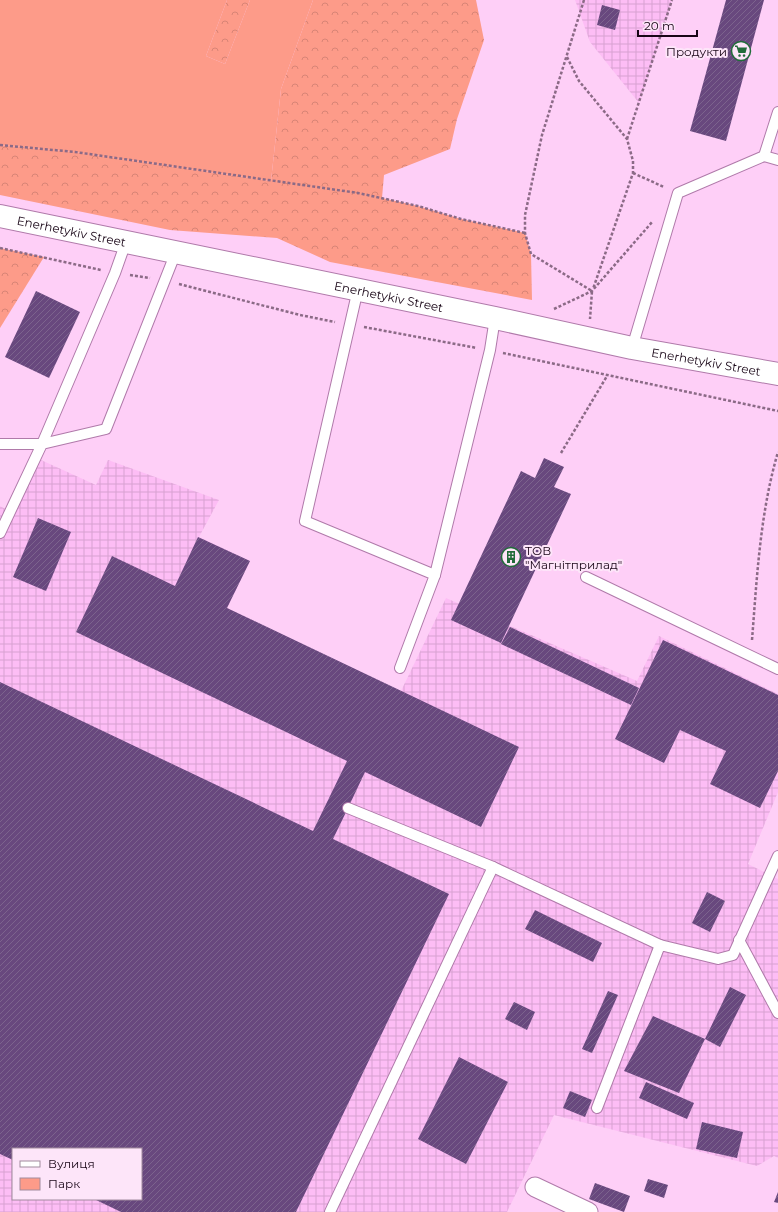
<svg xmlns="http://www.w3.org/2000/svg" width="778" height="1212" viewBox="0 0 778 1212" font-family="Montserrat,sans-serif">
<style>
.industrial{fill:url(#industrial-grid);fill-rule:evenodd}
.green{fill:#fd9b89}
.forest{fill:url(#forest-crowns)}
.building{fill:url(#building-hatch)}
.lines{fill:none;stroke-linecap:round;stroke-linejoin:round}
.lane-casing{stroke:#b07aaa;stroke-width:12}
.street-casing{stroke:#b07aaa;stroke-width:21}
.secondary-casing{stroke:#b07aaa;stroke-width:24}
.path{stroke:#8b6a86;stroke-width:2.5;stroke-dasharray:3 2;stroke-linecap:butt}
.lane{stroke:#fff;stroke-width:10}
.street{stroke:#fff;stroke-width:19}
.secondary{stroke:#fff;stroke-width:22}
.labels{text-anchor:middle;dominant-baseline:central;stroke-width:4;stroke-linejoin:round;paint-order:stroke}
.poi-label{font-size:12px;fill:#180516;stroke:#fde5f9;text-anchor:end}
.street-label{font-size:12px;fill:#180516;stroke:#fde5f9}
</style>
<defs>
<pattern id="industrial-grid" width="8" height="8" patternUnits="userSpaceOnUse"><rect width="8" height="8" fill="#fdbdf5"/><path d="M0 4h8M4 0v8" fill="none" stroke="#d8a1d1"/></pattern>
<pattern id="forest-crowns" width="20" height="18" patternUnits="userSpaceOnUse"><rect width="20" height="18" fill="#fd9b89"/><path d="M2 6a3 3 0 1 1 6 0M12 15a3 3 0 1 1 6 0" fill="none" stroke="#d88476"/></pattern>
<pattern id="building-hatch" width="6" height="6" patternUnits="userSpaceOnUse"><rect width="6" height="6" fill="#68487e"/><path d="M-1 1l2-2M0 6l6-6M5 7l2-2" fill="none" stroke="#7c638d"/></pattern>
</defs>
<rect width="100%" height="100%" fill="#fecff7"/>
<!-- industrial -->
<g class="industrial">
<path d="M575 0H672L639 103 590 42Z"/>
<path d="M41 460 96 485 108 460 219 500 199 537 250 561 227 608 401 691 446 598 637 681 659 636 778 694V792L748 864 778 879V1158L774 1156 757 1166 554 1115 507 1212H0V506L13 513ZM13 1149H141V1199H13Z"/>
</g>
<!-- green -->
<path class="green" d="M0 0H227L206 56 225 64 250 0H313L281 89 271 181 75 152 0 145Z"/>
<!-- forest -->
<g class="forest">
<path d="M227 0H250L225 64 206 56Z"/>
<path d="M313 0H476L484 40 457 119 450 149 384 175 382 198 418 206 461 219 525 233 531 254 532 300 330 262 277 238 170 230 0 195V145L75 152 271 181 281 89Z"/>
<path d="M0 248 44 257 0 328Z"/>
</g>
<!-- building -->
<g class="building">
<path d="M726 0H764L726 141 690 131Z"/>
<path d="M602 5 620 10 615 30 597 25Z"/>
<path d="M36 291 80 312 49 378 5 357Z"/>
<path d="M544 458 564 467 554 487 571 494 501 643 451 620 521 471 535 478Z"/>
<path d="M38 518 71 532 46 591 13 577Z"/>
<path d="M198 537 250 561 227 608 519 747 481 827 365 772 348 808 333 839 449 894 296 1212H121L94 1199H141V1149H13V1160L0 1154V682L313 831 347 761 76 632 112 556 175 586Z"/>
<path d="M510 627 639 688 631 705 501 644Z"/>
<path d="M663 640 778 695V771L760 808 710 784 726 751 680 730 664 763 615 739Z"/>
<path d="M707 892 725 901 710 932 692 923Z"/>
<path d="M535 910 602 943 593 962 525 929Z"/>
<path d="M730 987 746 995 720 1047 705 1039Z"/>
<path d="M608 991 618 995 592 1053 582 1049Z"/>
<path d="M514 1002 535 1012 527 1030 505 1019Z"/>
<path d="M653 1016 705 1039 679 1093 624 1071Z"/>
<path d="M459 1057 508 1082 466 1164 418 1139Z"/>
<path d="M646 1082 694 1103 687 1119 639 1098Z"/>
<path d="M570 1091 592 1100 585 1117 563 1108Z"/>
<path d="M702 1122 743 1132 737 1158 696 1149Z"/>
<path d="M648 1179 668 1185 664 1198 644 1191Z"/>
<path d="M595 1183 630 1196 624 1212 589 1199Z"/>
<path d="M778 1192V1203L774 1202Z"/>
</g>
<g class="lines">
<!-- lane casing -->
<g class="lane-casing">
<g id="lane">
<path d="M764 156 778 160"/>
<path d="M358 289 305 521 435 575 400 668"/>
<path d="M632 348 678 193 764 156 778 112"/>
<path d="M0 444H42L115 273 126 242"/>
<path d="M0 533 42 444 106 429 176 252"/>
<path d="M435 575 490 350 495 318"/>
<path d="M586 577 778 669"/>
<path d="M493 867 660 945"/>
<path d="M739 940 778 1013"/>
<path d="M597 1108 660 945 718 959 733 955 778 856"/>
<path d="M330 1212 493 867 348 808"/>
</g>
</g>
<!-- street casing -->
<g class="street-casing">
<path id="street" d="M535 1187 588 1212"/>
</g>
<!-- secondary casing -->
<g class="secondary-casing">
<g id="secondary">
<path id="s1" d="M0 216 495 318 632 348 778 374"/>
</g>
</g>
<!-- path -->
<g class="path">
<path d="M584 0 542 135 525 215V233L531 254 592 291 590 319"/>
<path d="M567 57 579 81 627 139 633 161V173L593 289"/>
<path d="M627 139 672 0"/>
<path d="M0 145 75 152 358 193 418 206 461 219 525 233"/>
<path d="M633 173 664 187"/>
<path d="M0 248 101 270"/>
<path d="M130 275 150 278"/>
<path d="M179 284 300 315 335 322"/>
<path d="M554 309 592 291 653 221"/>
<path d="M364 327 477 348"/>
<path d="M503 353 778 411"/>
<path d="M561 453 607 376"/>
<path d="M752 640C757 577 760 513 778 452"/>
</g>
<!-- lane -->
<use href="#lane" class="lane"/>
<!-- street -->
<use href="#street" class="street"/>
<!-- secondary -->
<use href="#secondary" class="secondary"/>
</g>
<!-- icons -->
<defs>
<g id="supermarket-ring" transform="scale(1)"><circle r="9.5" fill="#fde5f9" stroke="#216c3a" stroke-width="1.5"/><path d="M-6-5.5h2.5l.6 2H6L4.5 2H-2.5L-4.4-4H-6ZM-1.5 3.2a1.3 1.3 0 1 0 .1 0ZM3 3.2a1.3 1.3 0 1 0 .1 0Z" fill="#216c3a"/></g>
<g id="building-ring" transform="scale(1)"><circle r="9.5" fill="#fde5f9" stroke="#216c3a" stroke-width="1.5"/><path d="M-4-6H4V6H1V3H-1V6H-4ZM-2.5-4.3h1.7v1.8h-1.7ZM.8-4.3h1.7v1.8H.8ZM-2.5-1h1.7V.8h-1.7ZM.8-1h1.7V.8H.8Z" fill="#216c3a"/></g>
</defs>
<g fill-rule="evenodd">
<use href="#supermarket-ring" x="741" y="51"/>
<use href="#building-ring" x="511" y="557"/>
</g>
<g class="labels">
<!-- poi labels -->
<g class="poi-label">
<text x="727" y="51">Продукти</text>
<text x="525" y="550" text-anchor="start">ТОВ<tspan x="525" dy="14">"Магнітприлад"</tspan></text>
</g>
<!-- street labels -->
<g class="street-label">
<text stroke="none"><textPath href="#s1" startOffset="73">Enerhetykiv Street</textPath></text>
<text stroke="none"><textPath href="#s1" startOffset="397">Enerhetykiv Street</textPath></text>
<text stroke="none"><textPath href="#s1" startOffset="721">Enerhetykiv Street</textPath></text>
</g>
</g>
<!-- legend -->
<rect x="12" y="1148" width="130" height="52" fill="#fde5f9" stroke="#a18b9e"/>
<rect x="20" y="1161" width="20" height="6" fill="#ffffff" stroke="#a18b9e"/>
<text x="48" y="1168" font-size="12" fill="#180516">Вулиця</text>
<rect x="20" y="1178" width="20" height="12" fill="#fd9b89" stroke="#a18b9e"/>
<text x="48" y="1188" font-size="12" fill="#180516">Парк</text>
<!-- scale -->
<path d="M638 30v6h59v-6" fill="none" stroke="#180516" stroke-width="2"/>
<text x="644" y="30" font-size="12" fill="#180516" stroke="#fde5f9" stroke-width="3" paint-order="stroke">20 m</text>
</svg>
